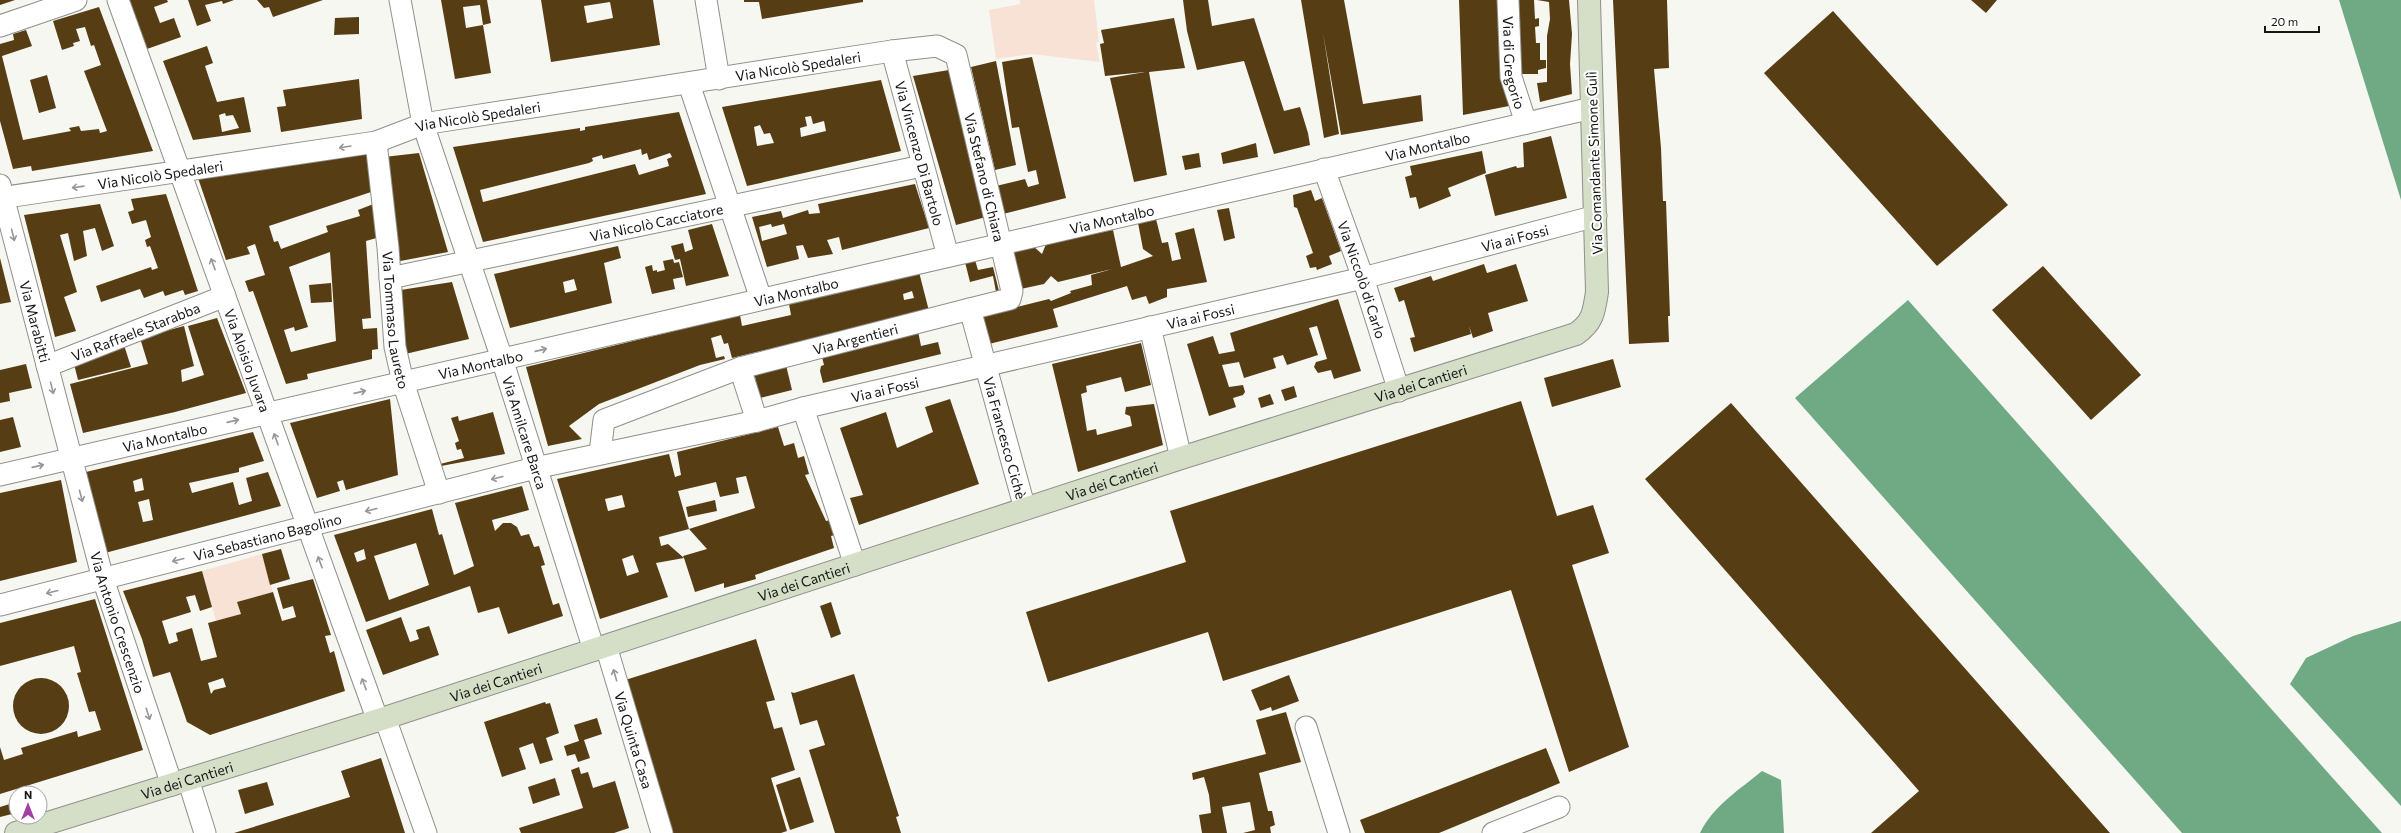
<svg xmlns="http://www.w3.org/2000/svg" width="2401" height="833" viewBox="0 0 2401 833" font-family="Commissioner,sans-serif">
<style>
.green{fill:#f8e1d5}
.water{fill:#70aa84}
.building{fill:#573d14;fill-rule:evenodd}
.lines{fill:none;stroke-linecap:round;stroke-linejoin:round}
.minor-casing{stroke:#8f8f8b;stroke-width:23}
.secondary-casing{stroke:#8f8f8b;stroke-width:24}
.minor{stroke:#fff;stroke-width:21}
.secondary{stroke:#d5dfc7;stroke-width:22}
.oneway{stroke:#969695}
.labels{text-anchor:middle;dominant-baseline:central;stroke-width:4;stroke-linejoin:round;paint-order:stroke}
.street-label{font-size:14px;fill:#161614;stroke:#fff}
</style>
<rect width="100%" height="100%" fill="#f7f7f2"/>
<!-- green -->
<g class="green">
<path d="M1020 0H1094L1099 42 1096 43 1100 62 1031 54 996 59 989 10 1020 4Z"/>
<path d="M262 554 273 592 238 602 241 614 216 621 202 571Z"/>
</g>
<!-- water -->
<g class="water">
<path d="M2339 0H2401V200Z"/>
<path d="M1908 300 2330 775 2382 833H2182L1795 398Z"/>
<path d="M2401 621V806L2290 684 2306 658 2353 636Z"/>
<path d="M1762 771 1781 780 1784 833H1700C1713 806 1739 790 1762 771Z"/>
</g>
<!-- building -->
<g class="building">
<path d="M0 0H15L0 5Z"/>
<path d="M129 0H167L168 2 154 7 160 23 174 18 181 37 147 49Z"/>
<path d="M188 0H234L223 4 222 1 205 5 211 21 197 26Z"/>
<path d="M257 0H323L273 17 269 7 264 8Z"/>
<path d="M441 0H487L491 23 483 25 480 5 463 7 466 28 483 25 491 73 455 79Z"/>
<path d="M541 0H653L660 45 551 62ZM610 2 613 18 587 23 584 6Z"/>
<path d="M744 0H863V2L762 19 759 2H744Z"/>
<path d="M1183 0H1208L1212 26 1254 18 1284 111 1300 107 1308 133 1310 145 1274 154 1244 61 1197 70 1187 31Z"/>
<path d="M1301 0H1344L1363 104 1421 95 1423 121 1341 135 1323 33 1339 134 1324 138Z"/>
<path d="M1459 0H1501L1509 106 1463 115Z"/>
<path d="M1512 0H1534L1535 19 1539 18V26L1535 27 1536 43H1540V60H1546V68L1538 70V74H1516Z"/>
<path d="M1537 0H1569L1572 34 1570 64 1572 94 1540 102 1537 83 1547 82V36L1550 19 1549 2Z"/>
<path d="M1613 0H1667L1669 68 1654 69 1661 148 1663 201H1666L1670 316H1668L1669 342 1629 344Z"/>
<path d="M1971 0H1997L1986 13Z"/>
<path d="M99 7 153 151 32 171 31 166 13 169 0 121V44L14 40 13 34 26 30 32 46 2 56 23 140 71 131 69 128 79 126 81 131 99 129 100 133 107 131 84 71 101 65 94 45 91 46 85 27 76 29 80 41 73 43 74 46 62 50 53 21Z"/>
<path d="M1833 11 2008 205 1937 266 1764 73Z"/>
<path d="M359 17V34L334 35 335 18Z"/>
<path d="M1174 18 1185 68 1149 72 1167 175 1134 182 1110 78 1145 72 1105 76 1100 44 1104 43 1101 30Z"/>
<path d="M207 46 213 63 205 66 217 102 244 97 251 132 193 140 163 61ZM225 113 226 116 233 115 239 128 222 132 219 115Z"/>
<path d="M1032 57 1066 198 1003 214 996 186 1025 179 1028 187 1039 184 1036 170 1028 172 1019 127 1012 128 1002 62Z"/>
<path d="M996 61 1016 165 995 170 971 67Z"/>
<path d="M949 70 986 217 956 225 913 76Z"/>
<path d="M47 75 56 108 39 113 30 80Z"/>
<path d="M359 79 362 119 281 132 277 107 286 106 283 90Z"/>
<path d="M881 80 901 151 747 186 722 107ZM811 116 813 124 824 121 826 131 801 137 800 128 807 126 805 117ZM760 125 764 134 770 133 774 143 757 146 754 127Z"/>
<path d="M679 112 706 194 483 242 453 147 580 128V131L585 130V127ZM641 149 642 155 647 153 649 160 670 153 672 157 667 159 669 166 639 175 635 164 483 202 480 190 589 163 593 161 592 158 602 155 603 159Z"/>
<path d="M1551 136 1567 198 1495 216 1485 175 1516 166 1517 168 1524 167 1523 143Z"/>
<path d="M1256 143 1258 157 1223 164 1221 153Z"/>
<path d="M1482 151 1486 173 1448 188 1451 196 1419 209 1416 197 1410 198 1405 177 1412 175 1410 166Z"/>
<path d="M367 152 371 192 269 226 274 242 278 241 281 249 328 232 326 226 360 216 358 210 376 203 380 237 366 241 371 318 362 319 363 329 377 328 378 349 372 350V359L307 374 308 379 286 384 253 291 249 292 245 281 265 275 255 244 247 247 250 254 226 260 198 178ZM330 252 336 341 291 352 284 330 294 327 295 331 308 327 289 267Z"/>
<path d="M419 153 448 252 395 262 384 157Z"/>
<path d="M1199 153 1201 167 1185 170 1182 156Z"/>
<path d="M915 184 929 228 842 250 839 237 827 240 833 254 808 258 803 245 796 246 799 259 767 267 752 217 781 211 783 218 808 210 809 214 820 213 818 204ZM771 224 772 227 784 224 787 234 762 241 759 227Z"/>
<path d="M1311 190 1315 201 1322 198 1341 251 1329 256 1332 264 1317 270 1316 267 1310 268 1306 256 1313 253 1297 208 1294 207 1293 195Z"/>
<path d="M166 194 198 291 185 295 183 290 165 296 163 291 144 298 140 289 101 302 96 286 151 267 152 270 158 268 150 246 147 247 145 240 151 237 146 220 132 224 128 212 134 210 131 199Z"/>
<path d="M100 204 114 246 102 251 95 228 83 231 87 256 74 261 68 233 60 235 77 292 64 297 76 331 55 337 24 215Z"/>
<path d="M1229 208 1235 238 1224 241 1217 210Z"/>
<path d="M1156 219 1162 243 1168 242 1172 261 1181 259 1175 233 1194 228 1207 282 1167 289V297L1149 304 1146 296 1132 300 1127 286 1053 309 1058 327 989 344 982 316 1049 299 1051 301 1071 293 1070 291 1092 285 1091 275 1112 269 1058 282 1051 276 1044 284 1016 290 1008 252 1033 246 1042 254 1046 244 1113 230 1121 267 1153 256 1143 249 1138 223Z"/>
<path d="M712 224 729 276 686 286 680 259 675 260 671 246 683 243 685 252 693 249 688 230Z"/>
<path d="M618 246 621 258 604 263 612 303 510 328 494 274ZM574 279 577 290 565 293 563 282Z"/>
<path d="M0 258 11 302 0 304Z"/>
<path d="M673 259 674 263 679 262 683 277 673 279 675 289 652 294 645 267 652 265 653 271 657 270V272L665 270 663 261Z"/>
<path d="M975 260 978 270 993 267 1000 295 996 292 993 276 970 282 965 262Z"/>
<path d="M1484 264 1487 273 1516 264 1528 301 1488 313 1493 331 1473 338 1469 326 1471 334 1414 352 1410 338 1415 337 1404 300 1399 302 1394 288 1431 276 1433 281Z"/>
<path d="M2043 266 2141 375 2091 420 1992 310Z"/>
<path d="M919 272 929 311 732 358 728 343 724 344 721 335 711 338 716 358 724 356 725 359 700 365 599 404 569 426 582 439 548 446 526 367 740 315 742 326 791 315 789 304ZM912 291 914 298 904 300 903 294Z"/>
<path d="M452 282 469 339 401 355 394 291Z"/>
<path d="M331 283 332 302 311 303 309 285Z"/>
<path d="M1338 299 1361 371 1334 379 1331 370 1318 373 1314 367 1316 362 1327 359 1317 326 1309 328 1318 355 1287 365 1283 355 1273 358 1276 368 1244 378 1239 362 1222 365 1229 387 1243 385 1245 392 1243 395 1233 398 1236 407 1209 416 1187 344 1213 336 1219 354 1235 351 1230 333Z"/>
<path d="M217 318 246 393 175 412 83 433 70 384 148 364 140 338 184 326 194 366 181 370 182 382 204 375 188 326Z"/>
<path d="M918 331 921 346 938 342 941 354 823 383 820 371 821 366 824 365 821 353Z"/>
<path d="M1141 343 1151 385 1125 392 1121 377 1086 386 1087 392 1081 394 1087 431 1096 429 1097 435 1132 426 1130 416 1125 414 1126 407 1154 404 1163 445 1078 472 1052 364Z"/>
<path d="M124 345 131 367 78 380 73 360Z"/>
<path d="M1613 359 1621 387 1552 407 1544 378Z"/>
<path d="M785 361 792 390 760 398 753 368Z"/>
<path d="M26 364 32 388 9 393 10 401 0 403V370Z"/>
<path d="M1294 386 1297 397 1285 401 1281 390Z"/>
<path d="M1270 394 1274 404 1261 408 1258 398Z"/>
<path d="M390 399 398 475 346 490 343 480 337 482 340 491 317 498 290 423Z"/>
<path d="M950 399 979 484 859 525 850 498 863 495 840 428 886 412 897 448 933 432 925 407Z"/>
<path d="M1521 401 1557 516 1593 505 1609 553 1572 565 1629 747 1569 772 1511 590 1223 681 1208 632 1048 682 1026 612 1186 562 1170 511Z"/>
<path d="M1731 403 2110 833H1871L1919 791 1645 479Z"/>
<path d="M493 412 505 454 441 466 440 464 464 458 461 449 457 450 455 443 459 441 451 418 458 416 459 421Z"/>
<path d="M13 417 21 447 0 452V420Z"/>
<path d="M778 427 784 446 774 449 794 443 798 458 804 456 809 474 805 475 826 521 830 520 835 535 831 536 834 548 755 575 756 579 724 588V583L695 592 684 558 656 563 668 597 600 619 557 479 669 454 675 477 681 475 677 452ZM746 476 755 508 689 529 707 549 683 556 684 558 668 544 661 546 659 537 689 529 678 491 716 482 720 497 739 493 736 478ZM622 495 625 507 608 511 605 499ZM633 555 639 572 627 576 622 559Z"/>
<path d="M253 432 264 461 239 468V472L189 483 192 493 233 482 239 505 252 501 246 478 268 472 281 506 105 553 86 472ZM142 478 144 490 135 492 133 481ZM149 499 153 520 143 522 138 502Z"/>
<path d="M61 480 77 562 0 581V493Z"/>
<path d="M522 486 529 510 492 520 495 531 503 523H511L517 527 521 536 529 534 534 547 539 546 545 565 541 566 553 605 559 603 563 616 508 634 499 607 478 613 470 586 366 622 334 535 432 509 439 535 442 534 454 575 474 566 455 503ZM416 543 429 585 389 600 374 556ZM364 549 366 559 357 562 354 553Z"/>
<path d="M715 500 717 511 688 517 686 507Z"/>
<path d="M281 549 290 579 270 585 262 554Z"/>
<path d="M202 571 212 607 200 611 195 595 186 597 191 612 162 621 169 644 178 641 176 633 192 628 201 661 217 657 208 623 241 614 237 602 273 592 282 621 296 617 293 606 283 609 277 588 313 579 331 635 325 636 330 653 334 651 345 691 210 735 187 722 170 672 153 677 142 639 123 591ZM223 678 226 687 214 690 211 694 208 683Z"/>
<path d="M95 599 143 750 0 794V747L4 760 23 754 21 748 77 731 78 737 101 730 95 711 89 712 77 673 81 672 74 646 0 666V623Z"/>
<path d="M831 602 841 634 831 638 820 606Z"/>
<path d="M401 617 410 642 419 639 416 630 429 626 439 655 383 675 366 630Z"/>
<path d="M756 639 775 700 766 702 774 729 782 727 795 770 771 778 787 831 781 833H669L622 681Z"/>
<path d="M854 674 899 816 896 817 901 833H835L809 750 825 745 817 720 800 725 791 692 794 693Z"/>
<path d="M1289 675 1299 701 1272 711 1271 707 1260 711 1251 690Z"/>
<circle cx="41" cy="706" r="28"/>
<path d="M545 702 546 704 550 703 559 733 546 738 553 760 540 764 533 743 519 748 526 769 502 777 484 722Z"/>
<path d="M1286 712 1301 762 1259 773 1268 811H1272L1275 825 1270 827 1271 833H1243L1255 830 1250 802 1222 807 1227 833H1202L1199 815 1211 813 1209 795 1204 777 1193 780 1192 773 1266 754 1256 720Z"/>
<path d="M597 718 602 734 584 740 590 758 578 762 575 754 567 756 564 746 579 741 574 725Z"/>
<path d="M1546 748 1560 783 1439 833H1365L1360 820Z"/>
<path d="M381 758 405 833H234L350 797 341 771Z"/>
<path d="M579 767 581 774 588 772 593 788 615 781 629 828 614 833H521L519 828 583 808 571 770Z"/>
<path d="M800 777 814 822 790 830 776 785Z"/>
<path d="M555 778 560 795 533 804 528 787Z"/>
<path d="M267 782 274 805 245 814 238 790Z"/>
<path d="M13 803 16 813 0 817V807Z"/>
</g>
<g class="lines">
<!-- minor casing -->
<g class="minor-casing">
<g id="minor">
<path id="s1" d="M118 0 378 721"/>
<path id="s2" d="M400 0 423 124 502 359 594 650"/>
<path d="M706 0 719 79"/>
<path id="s3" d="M1508 0 1511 77 1526 123"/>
<path d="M0 26 76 0"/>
<path id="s4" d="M892 51 948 256"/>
<path d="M689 84 761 299"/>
<path id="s5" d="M376 142 388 248 395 347 403 382 439 493"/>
<path id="s6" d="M1324 169 1363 278 1399 391"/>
<path id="s7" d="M0 185 103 579 172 785"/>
<path id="s8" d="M0 198 376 142 423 124 892 51 937 46 956 55 1012 291 1010 299 970 309 1025 509"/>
<path id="s9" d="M390 278 922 166"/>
<path d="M1150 327 1181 458"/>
<path id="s10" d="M47 366 225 296"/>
<path id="s11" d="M740 368 970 309"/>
<path d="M803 408 855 565"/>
<path d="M600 453 604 420 740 368 757 421"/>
<path id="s12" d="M0 475 1592 108"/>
<path id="s13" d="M0 605 535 468 757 421 803 408 1363 278 1596 216"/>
<path id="s14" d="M606 646 662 833"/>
<path d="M385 718 426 833"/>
<path d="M1306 727 1339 833"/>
<path d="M188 779 205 833"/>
<path d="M1493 833 1559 807"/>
</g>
</g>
<!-- secondary casing -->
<g class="secondary-casing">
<g id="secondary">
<path id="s15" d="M16 833 385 718 1181 458 1576 334C1593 322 1594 312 1597 292L1589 0"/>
</g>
</g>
<!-- minor -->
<use href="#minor" class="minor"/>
<!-- secondary -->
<use href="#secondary" class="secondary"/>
</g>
<!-- one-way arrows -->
<defs><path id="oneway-shaft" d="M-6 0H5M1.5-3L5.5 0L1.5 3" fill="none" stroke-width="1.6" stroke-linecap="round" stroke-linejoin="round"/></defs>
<g class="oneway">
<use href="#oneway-shaft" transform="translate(345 147) rotate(171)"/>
<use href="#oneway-shaft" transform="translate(78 187) rotate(172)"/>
<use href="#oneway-shaft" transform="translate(13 235) rotate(76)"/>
<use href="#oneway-shaft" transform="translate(213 264) rotate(-110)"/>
<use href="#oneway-shaft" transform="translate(541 350) rotate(-13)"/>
<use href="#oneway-shaft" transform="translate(52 388) rotate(76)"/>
<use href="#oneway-shaft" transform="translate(360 392) rotate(-13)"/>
<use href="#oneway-shaft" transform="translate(233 421) rotate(-13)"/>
<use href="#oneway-shaft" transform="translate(276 439) rotate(-110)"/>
<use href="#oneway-shaft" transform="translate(38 466) rotate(-13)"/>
<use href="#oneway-shaft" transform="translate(497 478) rotate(166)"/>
<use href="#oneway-shaft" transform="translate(81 496) rotate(75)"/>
<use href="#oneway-shaft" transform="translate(371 510) rotate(166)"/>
<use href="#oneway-shaft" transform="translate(178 560) rotate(166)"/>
<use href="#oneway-shaft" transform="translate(320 562) rotate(-110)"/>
<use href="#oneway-shaft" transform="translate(52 592) rotate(166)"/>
<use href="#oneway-shaft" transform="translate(615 675) rotate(-106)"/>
<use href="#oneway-shaft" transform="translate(364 684) rotate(-110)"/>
<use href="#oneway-shaft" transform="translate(148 714) rotate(72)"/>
</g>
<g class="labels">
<!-- street labels -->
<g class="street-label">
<text stroke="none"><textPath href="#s3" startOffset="63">Via di Gregorio</textPath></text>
<text stroke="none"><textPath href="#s8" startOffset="810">Via Nicolò Spedaleri</textPath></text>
<text stroke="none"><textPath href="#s8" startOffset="486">Via Nicolò Spedaleri</textPath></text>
<text stroke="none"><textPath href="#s12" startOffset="1465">Via Montalbo</textPath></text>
<text stroke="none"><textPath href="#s4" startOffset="106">Via Vincenzo Di Bartolo</textPath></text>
<text transform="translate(1594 163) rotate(-92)">Via Comandante Simone Gulì</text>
<text stroke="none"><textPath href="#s8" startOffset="162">Via Nicolò Spedaleri</textPath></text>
<text stroke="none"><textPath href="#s8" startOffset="1097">Via Stefano di Chiara</textPath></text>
<text stroke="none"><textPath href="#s12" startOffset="1141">Via Montalbo</textPath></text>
<text stroke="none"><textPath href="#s9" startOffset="272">Via Nicolò Cacciatore</textPath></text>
<text stroke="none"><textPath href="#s13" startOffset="1559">Via ai Fossi</textPath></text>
<text stroke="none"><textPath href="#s6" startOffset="117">Via Niccolò di Carlo</textPath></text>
<text stroke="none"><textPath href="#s12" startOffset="817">Via Montalbo</textPath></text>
<text stroke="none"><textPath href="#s13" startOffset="1235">Via ai Fossi</textPath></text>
<text stroke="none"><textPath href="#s5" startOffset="179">Via Tommaso Laureto</textPath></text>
<text stroke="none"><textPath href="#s7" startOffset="141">Via Marabitti</textPath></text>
<text stroke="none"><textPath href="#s10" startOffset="95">Via Raffaele Starabba</textPath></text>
<text stroke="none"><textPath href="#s11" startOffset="119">Via Argentieri</textPath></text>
<text stroke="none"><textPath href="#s1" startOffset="383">Via Aloisio Juvara</textPath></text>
<text stroke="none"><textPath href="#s12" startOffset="493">Via Montalbo</textPath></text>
<text stroke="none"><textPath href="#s15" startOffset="1475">Via dei Cantieri</textPath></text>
<text stroke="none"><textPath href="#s13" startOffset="911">Via ai Fossi</textPath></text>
<text stroke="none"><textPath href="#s2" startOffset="451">Via Amilcare Barca</textPath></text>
<text stroke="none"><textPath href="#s12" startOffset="169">Via Montalbo</textPath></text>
<text stroke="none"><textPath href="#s8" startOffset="1397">Via Francesco Cichè</textPath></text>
<text stroke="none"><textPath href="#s15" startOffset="1151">Via dei Cantieri</textPath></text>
<text stroke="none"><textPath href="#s13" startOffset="276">Via Sebastiano Bagolino</textPath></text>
<text stroke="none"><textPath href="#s15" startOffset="827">Via dei Cantieri</textPath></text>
<text stroke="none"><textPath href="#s7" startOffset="453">Via Antonio Crescenzio</textPath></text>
<text stroke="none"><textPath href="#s15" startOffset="503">Via dei Cantieri</textPath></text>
<text stroke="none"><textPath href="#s14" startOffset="98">Via Quinta Casa</textPath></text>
<text stroke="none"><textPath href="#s15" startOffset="179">Via dei Cantieri</textPath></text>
</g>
</g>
<!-- north arrow -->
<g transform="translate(28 805)"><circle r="19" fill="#ffffff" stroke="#a2a2a1"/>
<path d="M0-3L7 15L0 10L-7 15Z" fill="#a63fa2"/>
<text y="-6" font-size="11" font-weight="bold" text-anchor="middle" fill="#161614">N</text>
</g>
<!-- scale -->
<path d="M2265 26v6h54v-6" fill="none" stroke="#161614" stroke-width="2"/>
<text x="2271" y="26" font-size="12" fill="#161614" stroke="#ffffff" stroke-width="3" paint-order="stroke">20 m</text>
</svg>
